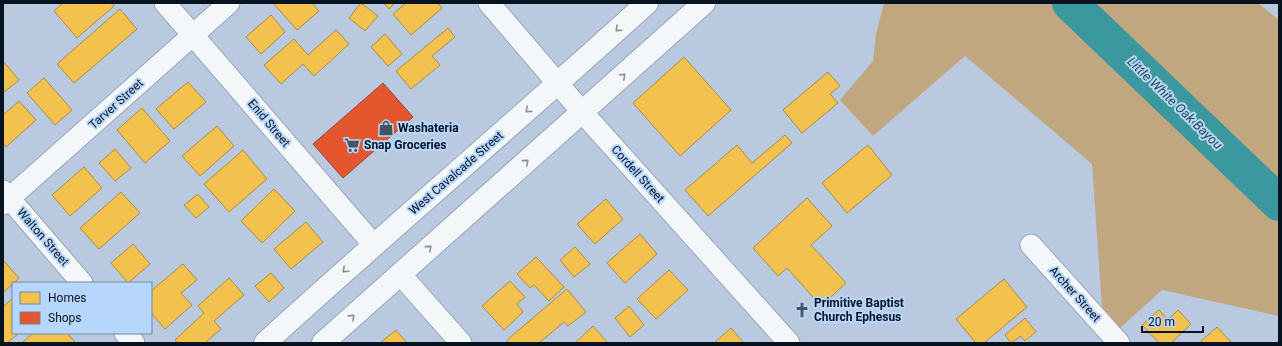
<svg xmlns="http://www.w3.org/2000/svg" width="1282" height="346" viewBox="0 0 1282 346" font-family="Roboto,sans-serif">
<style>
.forest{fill:#c0a780}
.homes{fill:#f2c14e;stroke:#ac8d40}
.shops{fill:#e4572e;stroke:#a2432a}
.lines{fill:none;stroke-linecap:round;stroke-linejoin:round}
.river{stroke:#3a989e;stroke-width:36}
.minor-casing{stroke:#99a7b8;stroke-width:23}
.secondary-casing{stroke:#99a7b8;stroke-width:24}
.minor{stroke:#f4f7fa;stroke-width:21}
.secondary{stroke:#f4f7fa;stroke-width:22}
.oneway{stroke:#8a9098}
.labels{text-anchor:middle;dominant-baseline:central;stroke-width:4;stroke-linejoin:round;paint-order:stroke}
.street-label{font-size:12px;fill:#081320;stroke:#b6d6fc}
.poi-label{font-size:12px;font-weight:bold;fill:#081320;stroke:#b6d6fc;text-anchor:start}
.water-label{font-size:13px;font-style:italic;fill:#274645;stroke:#b6d6fc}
</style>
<rect width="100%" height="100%" fill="#b9cae0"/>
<!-- forest -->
<path class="forest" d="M884 3H1258L1279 20V316L1162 290 1120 328 1102 308 1092 164 965 56 873 136 840 100 873 61 876 34Z"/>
<!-- homes -->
<g class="homes">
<path d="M63 3H112L114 6 77 38 54 11Z"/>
<path d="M273 3H312L319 11 297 30Z"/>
<path d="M361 3 378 16 365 31 349 18Z"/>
<path d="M384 3H395L389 9Z"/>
<path d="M406 3H438L442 8 411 35 393 14Z"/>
<path d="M120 9 137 29 74 83 57 64Z"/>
<path d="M271 15 285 32 261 54 246 37Z"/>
<path d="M448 28 455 37 432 56 440 65 411 89 396 71Z"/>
<path d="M336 30 349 44 314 76 303 64 281 84 264 65 294 39 308 55Z"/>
<path d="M385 34 402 54 388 66 371 47Z"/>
<path d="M684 57 731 110 680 156 633 103Z"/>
<path d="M3 61 19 80 3 93Z"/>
<path d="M828 72 840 86 830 94 838 103 802 133 783 110Z"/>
<path d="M44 78 72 110 55 125 27 93Z"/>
<path d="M188 82 206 102 174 129 156 109Z"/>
<path d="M19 101 36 120 6 147 3 143V115Z"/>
<path d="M142 108 170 141 145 163 117 130Z"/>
<path d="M217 126 234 146 200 176 182 156Z"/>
<path d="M785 135 792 143 708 216 685 190 737 145 752 163Z"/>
<path d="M868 145 892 175 847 213 822 183Z"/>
<path d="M115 149 131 168 115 181 99 163Z"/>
<path d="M243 150 267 179 229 212 204 184Z"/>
<path d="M84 167 102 188 70 216 52 195Z"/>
<path d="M274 189 295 211 262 243 241 221Z"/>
<path d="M121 192 140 213 99 249 80 228Z"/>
<path d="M198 194 209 207 196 218 184 205Z"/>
<path d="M807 198 832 226 811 245 846 283 821 306 787 268 778 276 753 248Z"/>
<path d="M606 199 623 219 595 244 577 224Z"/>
<path d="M306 222 323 242 291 269 274 249Z"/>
<path d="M640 234 657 254 625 283 607 263Z"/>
<path d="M133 244 150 264 128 283 111 263Z"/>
<path d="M575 247 590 264 574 277 560 260Z"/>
<path d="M536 257 564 287 549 301 534 285 530 288 517 274Z"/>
<path d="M3 260 19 278 3 293Z"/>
<path d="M183 264 197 280 181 293 192 305 165 329 151 313V291Z"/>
<path d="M669 270 688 290 656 319 637 299Z"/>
<path d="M271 273 284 288 269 302 255 286Z"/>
<path d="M229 278 244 295 214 321 221 329 205 343H178L175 340 204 313 198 306Z"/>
<path d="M1004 279 1027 307 984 343H976L956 319Z"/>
<path d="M510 281 525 297 517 304 523 312 504 330 482 306Z"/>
<path d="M567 289 586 312 568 326 564 322 539 343H509L507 340Z"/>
<path d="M13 298V333H19L7 343H3V307Z"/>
<path d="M629 306 644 325 630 337 615 318Z"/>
<path d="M1159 310 1168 320 1178 310 1191 324 1171 343H1159L1142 325Z"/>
<path d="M1025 318 1036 332 1025 341 1021 336 1011 343 1005 335Z"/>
<path d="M593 326 608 343H575Z"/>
<path d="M1217 327 1232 343H1199Z"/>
<path d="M731 328 744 343H714Z"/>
<path d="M396 330 407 343H380Z"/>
<path d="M33 333H67L76 343H22Z"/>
</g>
<!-- shops -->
<path class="shops" d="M383 83 413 117 343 178 313 144Z"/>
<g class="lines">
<!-- river -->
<path class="river" d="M1070 3 1279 203"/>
<!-- minor casing -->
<g class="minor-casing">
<g id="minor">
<path d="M165 3 373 244"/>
<path d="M489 3 583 113 789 343"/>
<path d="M3 191 82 283"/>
<path d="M3 204 229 3"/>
<path d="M1031 245 1119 343"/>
<path d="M400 274 461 343"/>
<path d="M125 333 134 343"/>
</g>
</g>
<!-- secondary casing -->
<g class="secondary-casing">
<g id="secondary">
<path d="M265 343C391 228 521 118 647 3"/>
<path d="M323 343 704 3"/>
</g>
</g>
<!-- minor -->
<use href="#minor" class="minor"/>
<!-- secondary -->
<use href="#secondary" class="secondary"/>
</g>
<!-- one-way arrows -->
<defs><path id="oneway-chevron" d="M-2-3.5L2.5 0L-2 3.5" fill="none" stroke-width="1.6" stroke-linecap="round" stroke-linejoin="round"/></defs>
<g class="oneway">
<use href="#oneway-chevron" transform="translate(618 29) rotate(138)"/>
<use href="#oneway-chevron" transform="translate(623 76) rotate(-42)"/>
<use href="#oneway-chevron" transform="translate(528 110) rotate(139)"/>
<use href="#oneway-chevron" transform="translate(526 162) rotate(-41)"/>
<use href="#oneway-chevron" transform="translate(429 248) rotate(-41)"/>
<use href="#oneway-chevron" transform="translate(345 270) rotate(138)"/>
<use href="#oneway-chevron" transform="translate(352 317) rotate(-42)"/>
</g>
<!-- icons -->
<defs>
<g id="shop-bare" transform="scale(1.2)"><path d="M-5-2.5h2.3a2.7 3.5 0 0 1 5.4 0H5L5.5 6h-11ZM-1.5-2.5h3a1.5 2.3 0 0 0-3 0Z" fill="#465363" stroke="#b6d6fc" stroke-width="2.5" paint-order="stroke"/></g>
<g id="supermarket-bare" transform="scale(1.2)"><path d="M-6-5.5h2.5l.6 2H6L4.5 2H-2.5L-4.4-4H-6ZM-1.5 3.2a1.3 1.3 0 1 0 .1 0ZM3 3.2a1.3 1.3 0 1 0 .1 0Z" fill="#465363" stroke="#b6d6fc" stroke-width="2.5" paint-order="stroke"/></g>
<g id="church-bare" transform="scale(1.2)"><path d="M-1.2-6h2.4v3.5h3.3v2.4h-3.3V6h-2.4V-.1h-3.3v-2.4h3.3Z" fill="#465363" stroke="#b6d6fc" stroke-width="2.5" paint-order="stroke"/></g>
</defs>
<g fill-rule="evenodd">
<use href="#shop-bare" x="386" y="128"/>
<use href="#supermarket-bare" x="352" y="145"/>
<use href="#church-bare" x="802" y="310"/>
</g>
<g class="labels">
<!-- street labels -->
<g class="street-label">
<text transform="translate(116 104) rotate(-42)">Tarver Street</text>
<text transform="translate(269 123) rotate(50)">Enid Street</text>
<text transform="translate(456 173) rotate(-41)">West Cavalcade Street</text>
<text transform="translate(638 174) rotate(48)">Cordell Street</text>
<text transform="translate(43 237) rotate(49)">Walton Street</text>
<text transform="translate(1075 294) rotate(48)">Archer Street</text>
</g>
<!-- poi labels -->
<g class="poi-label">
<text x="398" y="128">Washateria</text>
<text x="364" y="145">Snap Groceries</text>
<text x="814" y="303">Primitive Baptist<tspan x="814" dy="14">Church Ephesus</tspan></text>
</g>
<!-- water labels -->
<g class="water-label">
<text transform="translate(1175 103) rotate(44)">Little White Oak Bayou</text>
</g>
</g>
<!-- border -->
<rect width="1282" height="346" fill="none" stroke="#081320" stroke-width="8"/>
<!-- legend -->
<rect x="12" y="282" width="140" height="52" fill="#b6d6fc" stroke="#7088a4"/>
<rect x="20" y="292" width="20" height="12" fill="#f2c14e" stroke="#7088a4"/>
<text x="48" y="302" font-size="12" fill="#081320">Homes</text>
<rect x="20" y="312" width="20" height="12" fill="#e4572e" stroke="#7088a4"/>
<text x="48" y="322" font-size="12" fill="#081320">Shops</text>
<!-- scale -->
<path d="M1142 326v6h61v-6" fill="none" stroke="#081320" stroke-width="2"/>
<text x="1148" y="326" font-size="12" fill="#081320" stroke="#b6d6fc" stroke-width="3" paint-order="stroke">20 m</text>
</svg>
